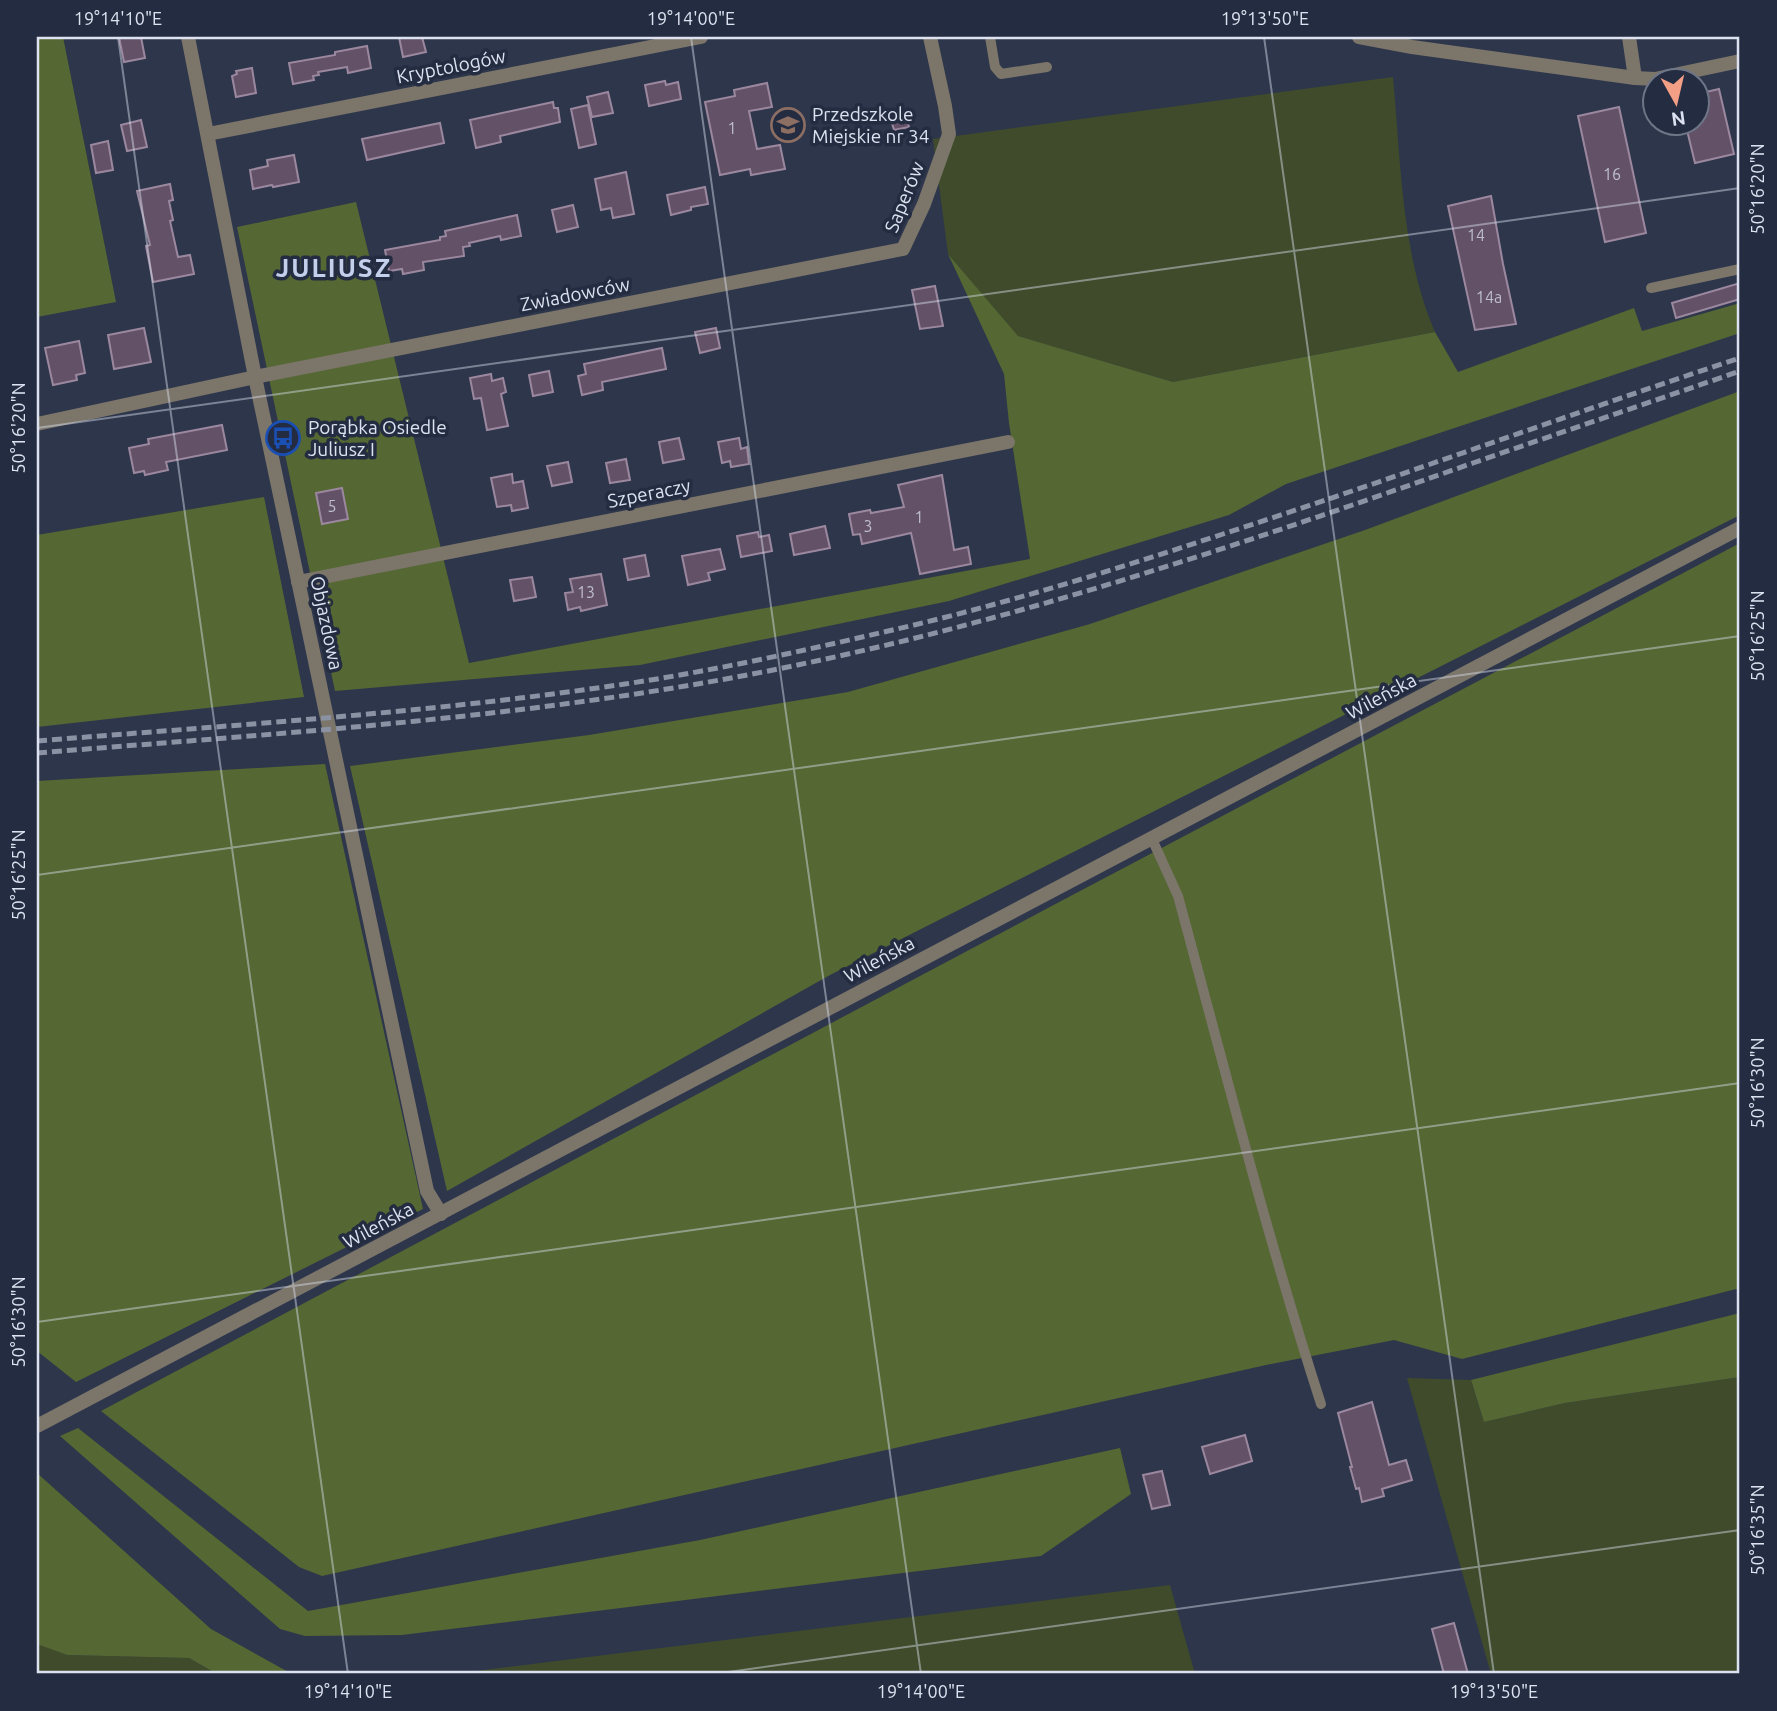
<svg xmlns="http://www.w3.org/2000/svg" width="1777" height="1711" viewBox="0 0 1777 1711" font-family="Ubuntu,sans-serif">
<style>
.green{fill:#3f4b2b}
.forest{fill:#556732}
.building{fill:#635267;stroke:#9b889f;stroke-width:2}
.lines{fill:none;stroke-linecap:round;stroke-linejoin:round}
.service{stroke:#7b756a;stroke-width:10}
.minor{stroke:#7b756a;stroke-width:14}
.tertiary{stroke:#7b756a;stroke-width:14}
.rail{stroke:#8b92a4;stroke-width:5;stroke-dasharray:10 5;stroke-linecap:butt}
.ticks{fill:none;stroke:#dce2f0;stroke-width:2;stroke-opacity:0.45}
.labels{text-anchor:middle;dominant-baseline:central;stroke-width:7;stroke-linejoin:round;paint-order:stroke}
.number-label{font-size:16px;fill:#bebece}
.street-label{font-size:19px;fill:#dce2f0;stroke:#242c41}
.poi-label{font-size:19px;fill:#dce2f0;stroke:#242c41;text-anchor:start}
.district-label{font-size:26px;font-weight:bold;letter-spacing:2px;fill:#c4d0eb;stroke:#242c41}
.neatline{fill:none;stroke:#dce2f0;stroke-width:2.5}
.ticks-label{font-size:18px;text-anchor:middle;fill:#dce2f0}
</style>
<rect width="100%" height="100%" fill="#2e364c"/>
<!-- green -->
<g class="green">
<path d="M1393 77C1401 162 1401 253 1435 332L1173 382 1017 336 948 254 933 139Z"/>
<path d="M1740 1377V1674H1491L1407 1378 1471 1380 1484 1422 1565 1403Z"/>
<path d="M1170 1585 1195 1674H452Z"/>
<path d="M39 1644 67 1655 189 1658 217 1674H39Z"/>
</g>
<!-- forest -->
<g class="forest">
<path d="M37 37H63L116 302 37 317Z"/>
<path d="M356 202 469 663 1030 559 1009 423 1004 374 948 254 1018 336 1173 382 1435 332 1458 372 1634 308 1642 331 1740 303V333L1286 484 1229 515 949 601 640 665 335 691 237 227Z"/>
<path d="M1740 391V515L830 975 447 1191 350 766 589 735 848 692 1090 624 1365 530Z"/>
<path d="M264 497 304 697 37 727V535Z"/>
<path d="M1740 543V1288L1462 1359 1394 1340 1266 1365 322 1576 299 1567 101 1411 1063 900Z"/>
<path d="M325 764 423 1209 76 1382 37 1351V781Z"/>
<path d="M1740 1313V1377L1565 1403 1484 1422 1471 1380Z"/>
<path d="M78 1428 308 1611 700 1540 1120 1448 1131 1494 1041 1556 402 1635 305 1636 280 1629 60 1436Z"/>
<path d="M37 1473 211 1629 292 1674H217L189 1658 67 1655 37 1644Z"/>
</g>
<!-- building -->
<g class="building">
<path d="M119 37H141L145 58 124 62Z"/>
<path d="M399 37H422L426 52 403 57Z"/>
<path d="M367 46 371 68 348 73 347 67 318 72 319 75 313 76 314 80 293 84 289 63 335 55V52Z"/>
<path d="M252 68 256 93 236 97 232 76 237 74 236 71Z"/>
<path d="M665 81 666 85 678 82 681 99 649 106 645 85Z"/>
<path d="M767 83 772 107 749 111 757 149 780 145 785 169 751 175 750 169 720 175 705 102 735 96 734 90Z"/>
<path d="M1719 89 1734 154 1695 163 1685 122H1697V94Z"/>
<path d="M608 92 613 113 592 117 587 97Z"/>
<path d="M553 102 554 108H558L560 122 500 136 501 142 476 148 470 120Z"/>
<path d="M588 105 596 144 579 148 571 109Z"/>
<path d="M1619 107 1646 233 1605 242 1578 116Z"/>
<path d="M905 112 909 127 894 130 890 116Z"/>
<path d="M141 120 147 147 127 151 121 125Z"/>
<path d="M440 123 444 143 367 160 362 139Z"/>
<path d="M108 141 113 170 96 173 91 145Z"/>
<path d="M294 155 299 182 273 187 272 185 253 189 250 170 268 166 267 160Z"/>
<path d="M626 172 634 214 613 218 611 208 601 210 595 179Z"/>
<path d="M170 184 173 200 169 201 173 220 170 221 178 257 190 255 194 274 153 282 146 246 150 245 137 191Z"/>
<path d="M705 187 708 204 691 207V210L671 215 667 195Z"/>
<path d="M1491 196 1503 264 1516 324 1475 330 1448 206Z"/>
<path d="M573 205 578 227 557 232 552 210Z"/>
<path d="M517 215 521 236 501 240 500 236 469 243 470 246 463 247 464 256 423 262 424 270 403 274 402 269 389 271 385 250 440 240V237L446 236 445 231Z"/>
<path d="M1740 283V299L1676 318 1672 303Z"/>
<path d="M935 286 943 326 920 329 912 290Z"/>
<path d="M144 328 151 362 114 369 108 335Z"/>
<path d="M716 328 720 348 700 353 695 332Z"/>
<path d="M79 341 85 373 76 375 77 380 53 385 45 348Z"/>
<path d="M662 348 666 369 602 382 603 390 582 395 578 376 586 374 584 364Z"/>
<path d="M549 371 553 392 533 396 529 375Z"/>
<path d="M491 374 492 381 503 378 506 392 501 394 508 426 487 430 481 398 474 399 470 378Z"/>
<path d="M222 425 227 450 166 462 168 470 145 475 144 471 134 473 129 448 149 444 148 439Z"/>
<path d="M679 438 684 459 663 463 659 442Z"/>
<path d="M739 438 741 449 747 447 749 464 731 467 730 461 722 463 718 442Z"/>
<path d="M626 459 630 480 610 483 606 463Z"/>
<path d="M568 462 572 482 552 486 547 466Z"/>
<path d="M512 474 513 483 523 481 528 508 512 511 511 505 497 507 491 478Z"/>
<path d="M942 475 954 550 968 547 971 564 920 574 911 533 862 544 860 534 853 535 849 514 870 510 871 513 904 507 898 485Z"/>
<path d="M342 488 348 519 322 524 316 493Z"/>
<path d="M825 526 830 548 794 555 790 534Z"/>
<path d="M758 532 759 537 769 535 772 551 741 557 737 536Z"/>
<path d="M720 549 725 569 708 573 710 580 688 585 682 556Z"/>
<path d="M645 555 649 576 628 580 624 559Z"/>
<path d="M601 574 607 605 581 611 580 607 568 610 565 593 573 592 570 579Z"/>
<path d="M532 577 536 597 514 601 510 580Z"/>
<path d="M1372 1402 1389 1465 1406 1460 1412 1480 1382 1489 1384 1496 1362 1502 1359 1488 1356 1489 1350 1467H1352L1338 1413Z"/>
<path d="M1245 1435 1252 1461 1210 1474 1202 1447Z"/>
<path d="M1162 1471 1170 1505 1152 1509 1143 1475Z"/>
<path d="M1454 1623 1468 1674H1444L1432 1629Z"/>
</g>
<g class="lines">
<!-- service -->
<g class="service">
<path d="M990 37 995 67 1001 74 1047 67"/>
<path d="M1651 288 1740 269"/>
<path d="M1152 839 1178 896C1224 1066 1267 1237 1321 1404"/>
</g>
<!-- minor -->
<g class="minor">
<path d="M188 37 255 377 427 1191 441 1214"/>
<path d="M1359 37 1412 47 1635 78 1655 79 1740 61"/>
<path d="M1629 37 1635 78"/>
<path d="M208 134 701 37"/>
<path d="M37 424 255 377 903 249 924 204 949 134 945 106 930 37"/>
<path d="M298 582 1008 442"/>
</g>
<!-- tertiary -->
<path class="tertiary" d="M37 1426C605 1127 1172 827 1740 528"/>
<!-- rail -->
<g class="rail">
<path d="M37 741C233 725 430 713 625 684 712 671 798 652 884 632 999 606 1111 571 1223 534 1396 478 1567 415 1740 358"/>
<path d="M37 753C294 732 553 717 807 663 1034 615 1254 540 1473 463 1562 432 1651 402 1740 371"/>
</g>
</g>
<!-- ticks -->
<path class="ticks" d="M118 37 348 1674M691 37 921 1674M1264 37 1494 1674M37 428 1740 188M37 875 1740 636M37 1322 1740 1083M714 1674 1740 1530"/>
<!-- icons -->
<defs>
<g id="school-ring" transform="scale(1.75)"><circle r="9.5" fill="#242c41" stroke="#8d6e63" stroke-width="1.5"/><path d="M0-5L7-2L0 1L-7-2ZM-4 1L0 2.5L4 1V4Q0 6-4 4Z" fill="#8d6e63"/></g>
<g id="bus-ring" transform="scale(1.75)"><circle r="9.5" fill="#242c41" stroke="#1a4fb4" stroke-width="1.5"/><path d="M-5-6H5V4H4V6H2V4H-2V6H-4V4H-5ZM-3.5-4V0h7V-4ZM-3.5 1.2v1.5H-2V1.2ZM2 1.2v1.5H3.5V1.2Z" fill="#1a4fb4"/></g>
</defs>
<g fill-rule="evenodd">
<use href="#school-ring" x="788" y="125"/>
<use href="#bus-ring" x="283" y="438"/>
</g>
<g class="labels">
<!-- number labels -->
<g class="number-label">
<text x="732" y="128">1</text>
<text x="1612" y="174">16</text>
<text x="1476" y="235">14</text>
<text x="1489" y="297">14a</text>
<text x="332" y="506">5</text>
<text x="919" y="517">1</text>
<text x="868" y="526">3</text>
<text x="586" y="592">13</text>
</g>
<!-- street labels -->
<g class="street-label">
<text transform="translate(451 66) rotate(-11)">Kryptologów</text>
<text transform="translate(904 197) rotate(-68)">Saperów</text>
<text transform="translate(575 294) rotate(-11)">Zwiadowców</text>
<text transform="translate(649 493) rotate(-11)">Szperaczy</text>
<text transform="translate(327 623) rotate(78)">Objazdowa</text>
<text transform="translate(1381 696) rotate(-28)">Wileńska</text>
<text transform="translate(879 959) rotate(-28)">Wileńska</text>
<text transform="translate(378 1225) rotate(-28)">Wileńska</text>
</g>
<!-- poi labels -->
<g class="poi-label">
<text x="812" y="114">Przedszkole<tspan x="812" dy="22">Miejskie nr 34</tspan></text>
<text x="308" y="427">Porąbka Osiedle<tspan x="308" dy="22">Juliusz I</tspan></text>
</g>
<!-- district labels -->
<g class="district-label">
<text x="334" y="267">JULIUSZ</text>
</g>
</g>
<!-- border -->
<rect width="1777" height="1711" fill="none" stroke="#242c41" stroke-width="77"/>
<!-- north arrow -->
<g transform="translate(1676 102) rotate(172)"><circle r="33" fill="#242c41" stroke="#6e7587" stroke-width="2"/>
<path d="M0-5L12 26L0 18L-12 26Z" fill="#f39f85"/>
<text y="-10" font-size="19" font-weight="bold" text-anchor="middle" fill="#dce2f0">N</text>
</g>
<rect x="38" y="38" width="1700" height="1634" class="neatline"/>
<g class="ticks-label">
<text x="118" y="25">19°14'10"E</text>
<text x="691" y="25">19°14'00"E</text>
<text x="1265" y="25">19°13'50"E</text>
<text transform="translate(1758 189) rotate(-90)" y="6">50°16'20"N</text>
<text transform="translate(19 428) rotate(-90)" y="6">50°16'20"N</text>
<text transform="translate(1758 636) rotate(-90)" y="6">50°16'25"N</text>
<text transform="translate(19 875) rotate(-90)" y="6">50°16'25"N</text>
<text transform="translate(1758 1083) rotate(-90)" y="6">50°16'30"N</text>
<text transform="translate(19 1322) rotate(-90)" y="6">50°16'30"N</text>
<text transform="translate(1758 1530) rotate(-90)" y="6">50°16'35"N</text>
<text x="348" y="1698">19°14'10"E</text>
<text x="921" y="1698">19°14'00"E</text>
<text x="1494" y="1698">19°13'50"E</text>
</g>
</svg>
